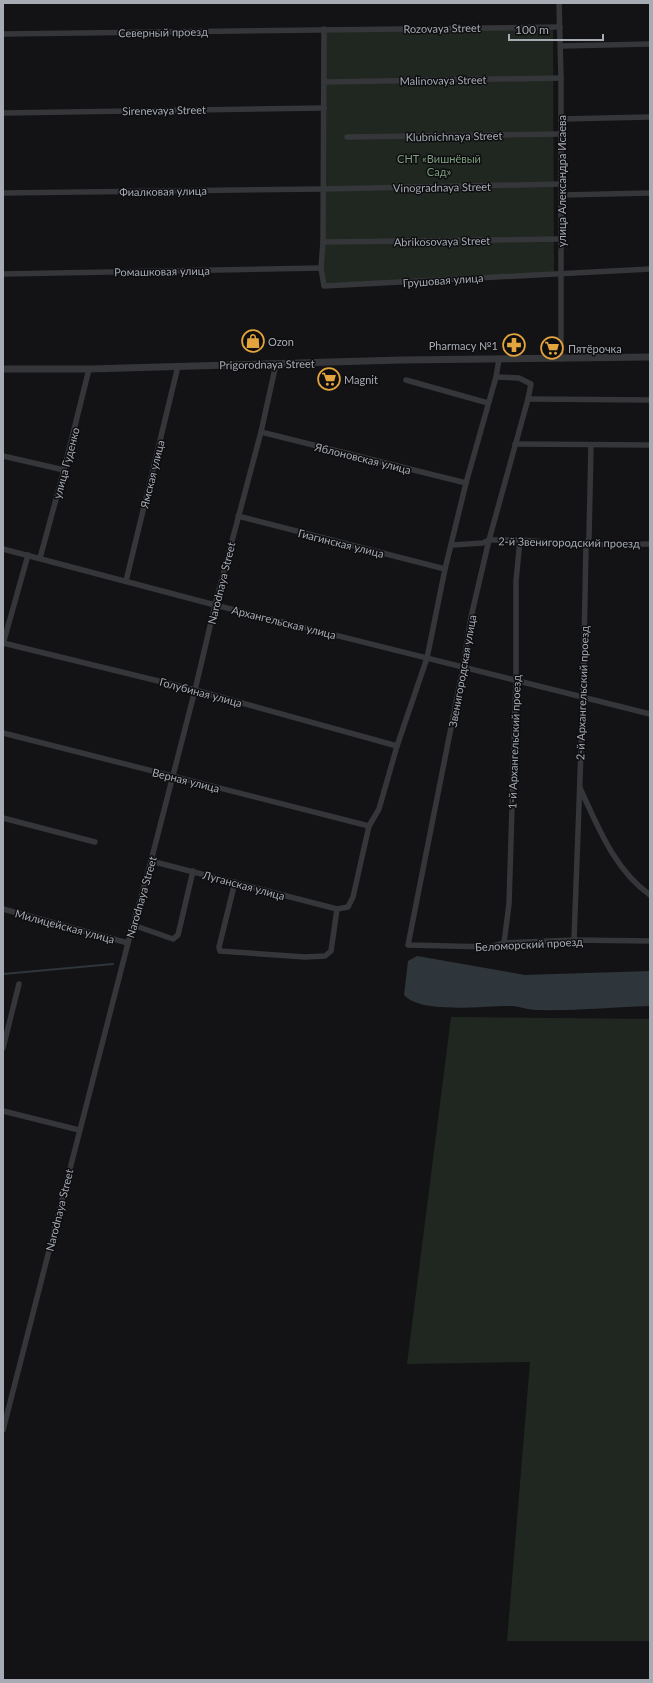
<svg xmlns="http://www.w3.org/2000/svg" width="653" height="1683" viewBox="0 0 653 1683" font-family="Lato,sans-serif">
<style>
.green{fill:#202720}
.water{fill:#2e363c}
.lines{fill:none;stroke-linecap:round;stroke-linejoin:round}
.stream{stroke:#2e363c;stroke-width:2}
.minor{stroke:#353639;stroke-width:5.5}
.tertiary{stroke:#353639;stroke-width:7}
.labels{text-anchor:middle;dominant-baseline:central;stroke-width:3;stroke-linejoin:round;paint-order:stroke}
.street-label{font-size:11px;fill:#a6abb4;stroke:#0e0e10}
.park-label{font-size:11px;fill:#7e9e7f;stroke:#0e0e10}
.poi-label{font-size:11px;fill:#a6abb4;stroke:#0e0e10;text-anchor:start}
</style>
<rect width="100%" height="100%" fill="#131315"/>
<!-- green -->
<g class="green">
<path d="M553 27 554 273 326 287 321 268 324 29Z"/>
<path d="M451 1017 650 1019V1641H507L530 1362 407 1364Z"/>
</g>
<!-- water -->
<path class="water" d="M417 956 525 975 650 971V1006C613 1007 575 1011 537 1010 529 1010 521 1007 513 1006 487 1005 422 1015 404 995L408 961Z"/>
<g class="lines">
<!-- stream -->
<path class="stream" d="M3 974 113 964"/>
<!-- minor -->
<g class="minor">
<path d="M559 3 561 78V359"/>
<path d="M324 29 323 242 321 268 324 286 650 269"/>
<path d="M3 34 560 27"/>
<path d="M561 46 650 44"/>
<path d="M324 82 561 78"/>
<path d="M3 113 324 108"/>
<path d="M561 119 650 117"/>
<path d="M347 137 561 134"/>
<path d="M3 193 323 189 562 184"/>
<path d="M562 195 650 193"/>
<path d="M323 242 560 239"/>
<path d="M3 274 321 268"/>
<path d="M496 377 519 378 531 384 528 399 489 540 471 617 463 667 408 945 490 947 504 943 574 940 650 941"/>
<path d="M406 380 488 403"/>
<path d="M528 399 650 400"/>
<path d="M261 432 466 483"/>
<path d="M515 444 650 445"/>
<path d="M3 456 64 470"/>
<path d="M238 516 445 569"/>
<path d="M452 545 483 543 489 540H520L586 545 650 544"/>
<path d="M3 549 215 605 650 714"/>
<path d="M40 558 64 470 89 369"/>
<path d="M126 581 178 366"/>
<path d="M3 643 195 690 397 746"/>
<path d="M3 644 28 555"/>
<path d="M3 733 369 826"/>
<path d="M580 788C598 827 614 869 650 895"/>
<path d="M3 818 95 842"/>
<path d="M151 861 337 909"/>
<path d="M235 882 219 947 220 951 305 957 325 956 331 951 337 909 348 907 353 897 369 826 379 809 397 746 427 658 445 569 466 483 496 377 499 359"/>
<path d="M3 909 128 943"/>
<path d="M133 925 173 939 178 935 193 871"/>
<path d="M574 940 583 696 586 545 589 538 591 445"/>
<path d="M504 943 509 904 516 679V581L520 540"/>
<path d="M3 1048 19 984"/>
<path d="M3 1111 79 1130"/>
<path d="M3 1430 128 943 151 861 195 690 215 605 261 432 276 364"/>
</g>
<!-- tertiary -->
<path class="tertiary" d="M3 369H89L401 360 650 357"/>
</g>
<!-- icons -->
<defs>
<g id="shop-ring" transform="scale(1.15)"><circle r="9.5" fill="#0e0e10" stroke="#e3a33d" stroke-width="1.5"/><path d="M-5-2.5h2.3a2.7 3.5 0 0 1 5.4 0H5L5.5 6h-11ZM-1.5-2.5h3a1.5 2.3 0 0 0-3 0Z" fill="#e3a33d"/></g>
<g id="pharmacy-ring" transform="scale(1.15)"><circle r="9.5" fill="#0e0e10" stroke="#e3a33d" stroke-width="1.5"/><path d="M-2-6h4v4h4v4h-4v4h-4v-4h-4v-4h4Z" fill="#e3a33d"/></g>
<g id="supermarket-ring" transform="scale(1.15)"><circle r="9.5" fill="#0e0e10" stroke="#e3a33d" stroke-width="1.5"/><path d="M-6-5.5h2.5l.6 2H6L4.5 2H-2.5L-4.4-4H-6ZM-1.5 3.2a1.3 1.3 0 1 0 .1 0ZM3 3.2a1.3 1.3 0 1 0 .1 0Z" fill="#e3a33d"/></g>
</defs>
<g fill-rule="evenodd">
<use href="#shop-ring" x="253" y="341"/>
<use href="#pharmacy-ring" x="514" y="345"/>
<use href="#supermarket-ring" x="552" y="348"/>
<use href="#supermarket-ring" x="329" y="379"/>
</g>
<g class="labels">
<!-- street labels -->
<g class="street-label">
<text transform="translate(442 28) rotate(-1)">Rozovaya Street</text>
<text transform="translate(163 32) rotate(-1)">Северный проезд</text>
<text transform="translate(443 80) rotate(-1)">Malinovaya Street</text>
<text transform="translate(164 110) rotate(-1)">Sirenevaya Street</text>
<text transform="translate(454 136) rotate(-1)">Klubnichnaya Street</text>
<text transform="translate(561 181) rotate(-90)">улица Александра Исаева</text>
<text transform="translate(442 187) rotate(-1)">Vinogradnaya Street</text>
<text transform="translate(163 191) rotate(-1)">Фиалковая улица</text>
<text transform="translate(442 241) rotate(-1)">Abrikosovaya Street</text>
<text transform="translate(162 271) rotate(-1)">Ромашковая улица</text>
<text transform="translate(443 280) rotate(-4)">Грушовая улица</text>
<text transform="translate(267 364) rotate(-1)">Prigorodnaya Street</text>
<text transform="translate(363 458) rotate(14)">Яблоновская улица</text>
<text transform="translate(66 463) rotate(-75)">улица Гуденко</text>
<text transform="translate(152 474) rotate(-76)">Ямская улица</text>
<text transform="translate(569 542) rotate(1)">2-й Звенигородский проезд</text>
<text transform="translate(341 543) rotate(14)">Гиагинская улица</text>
<text transform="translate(221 583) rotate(-76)">Narodnaya Street</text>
<text transform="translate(284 622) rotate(14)">Архангельская улица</text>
<text transform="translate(462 671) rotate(-80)">Звенигородская улица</text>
<text transform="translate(201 692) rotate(15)">Голубиная улица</text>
<text transform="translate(582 693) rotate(-88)">2-й Архангельский проезд</text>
<text transform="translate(514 742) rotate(-88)">1-й Архангельский проезд</text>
<text transform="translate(186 780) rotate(14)">Верная улица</text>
<text transform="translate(244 885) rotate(15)">Луганская улица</text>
<text transform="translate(141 897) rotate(-74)">Narodnaya Street</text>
<text transform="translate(65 926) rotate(15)">Милицейская улица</text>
<text transform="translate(529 944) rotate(-3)">Беломорский проезд</text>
<text transform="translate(59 1210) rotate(-76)">Narodnaya Street</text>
</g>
<!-- park labels -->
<g class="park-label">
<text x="439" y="158">СНТ «Вишнёвый<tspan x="439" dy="13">Cад»</tspan></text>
</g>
<!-- poi labels -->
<g class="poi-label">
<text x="268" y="341">Ozon</text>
<text x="498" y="345" text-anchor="end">Pharmacy №1</text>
<text x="568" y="348">Пятёрочка</text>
<text x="344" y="379">Magnit</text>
</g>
</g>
<!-- border -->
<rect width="653" height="1683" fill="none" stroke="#a6abb4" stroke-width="8"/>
<!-- scale -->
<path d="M509 34v6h94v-6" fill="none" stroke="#a6abb4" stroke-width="2"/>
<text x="515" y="34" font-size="12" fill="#a6abb4" stroke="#0e0e10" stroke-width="3" paint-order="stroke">100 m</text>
</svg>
